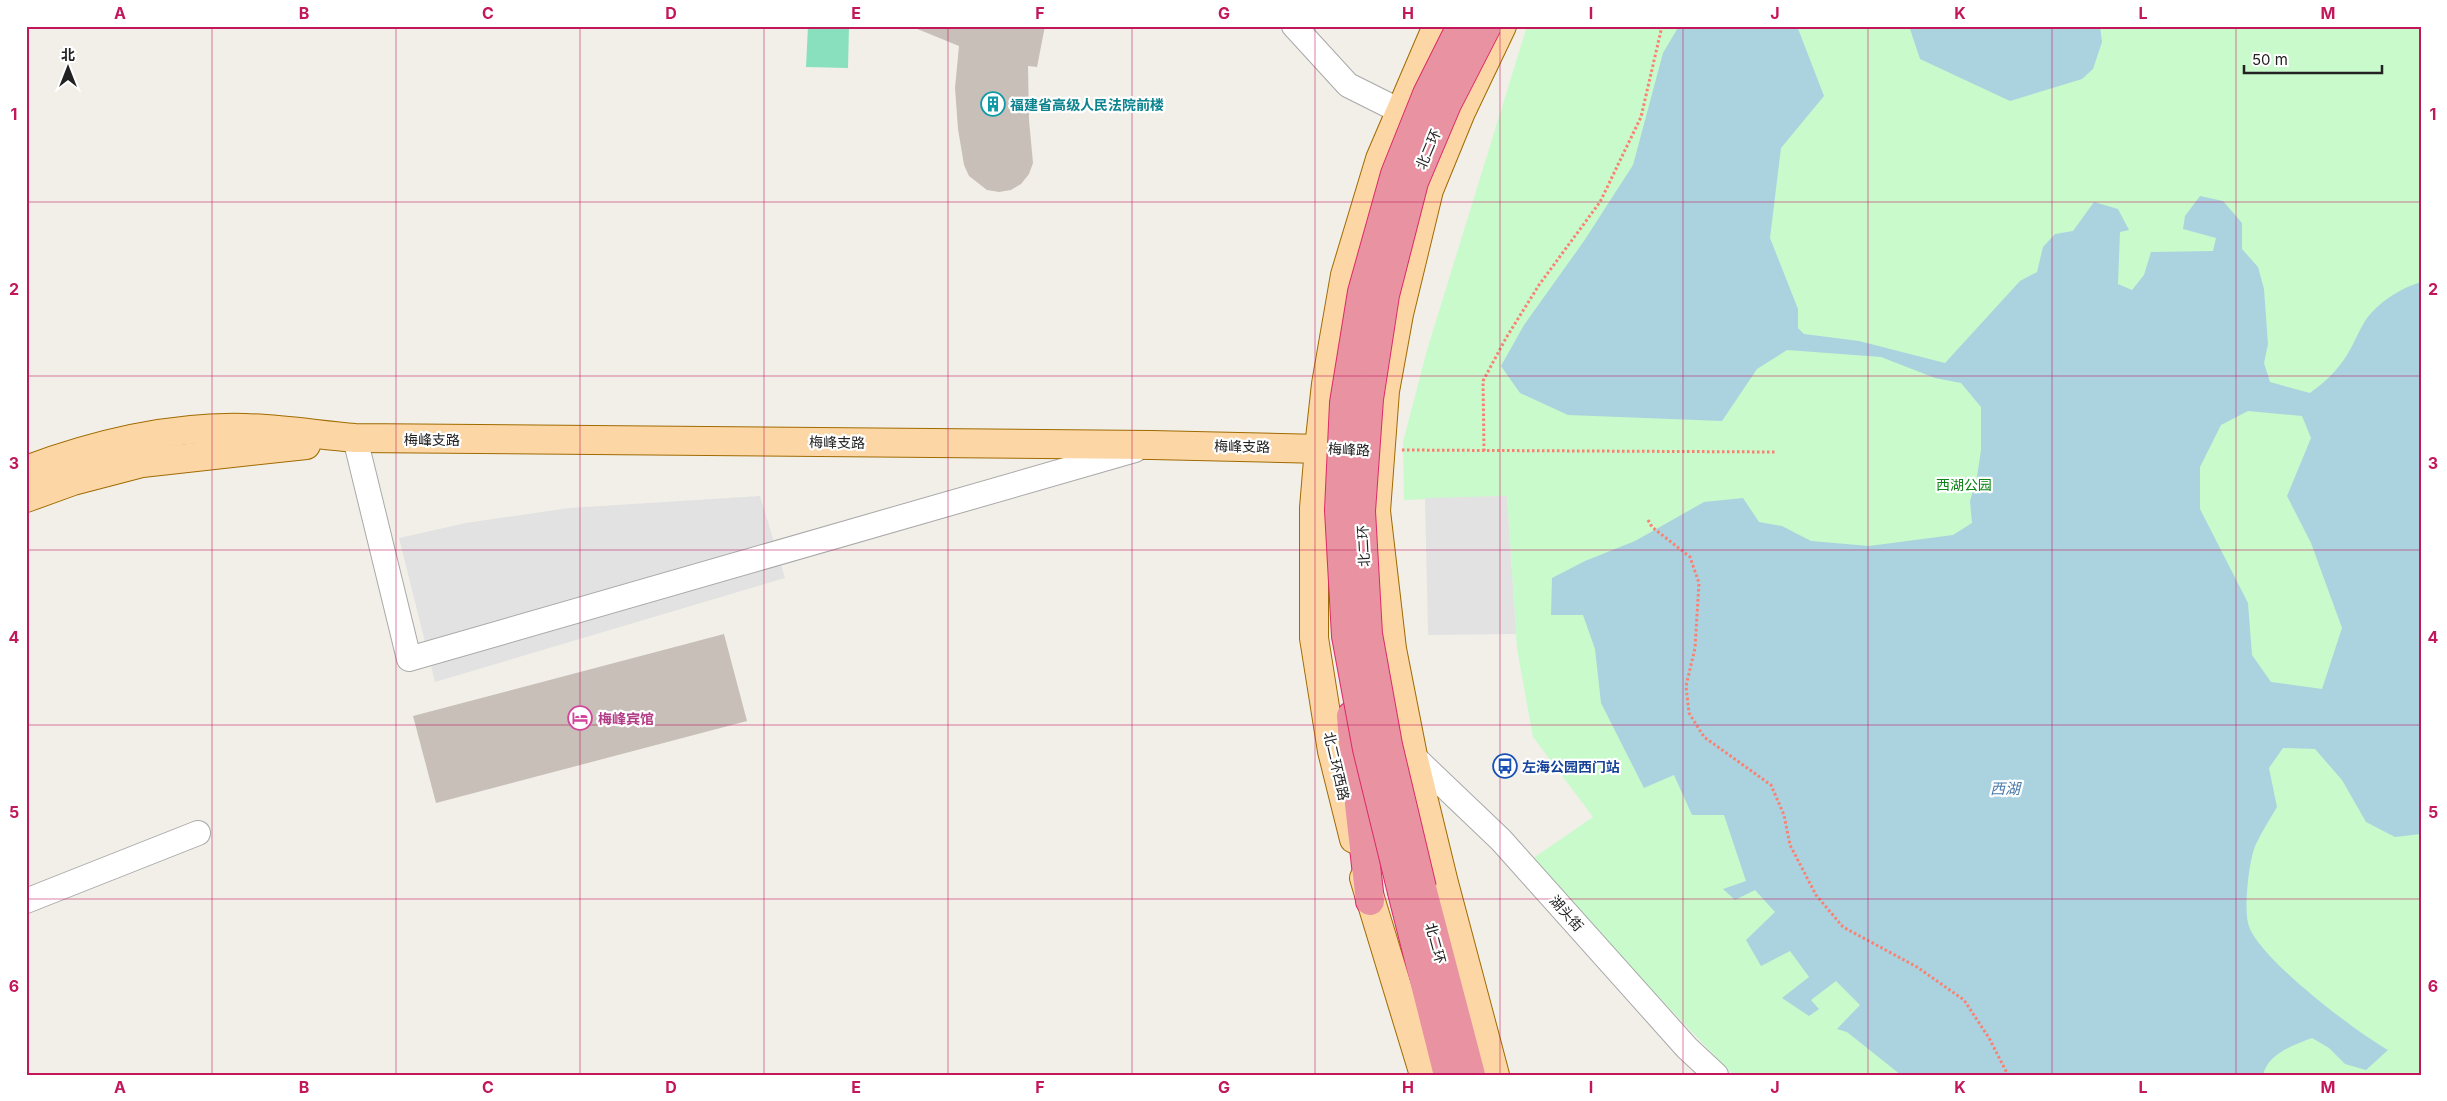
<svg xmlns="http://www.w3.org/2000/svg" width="2447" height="1101" viewBox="0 0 2447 1101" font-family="Inter,'Noto Sans SC',sans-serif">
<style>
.park{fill:#c8facc}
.pitch{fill:#88e0be}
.parking{fill:#e2e2e2}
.water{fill:#aad3df;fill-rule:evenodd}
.building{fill:#c7bfb8}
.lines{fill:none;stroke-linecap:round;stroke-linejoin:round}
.minor-casing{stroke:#a9a9a9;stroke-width:26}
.major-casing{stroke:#a06b00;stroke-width:30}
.highway-casing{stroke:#dc2a67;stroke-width:30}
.path{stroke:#fa8072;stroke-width:3;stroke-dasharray:2.5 2.5;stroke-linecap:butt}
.minor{stroke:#fff;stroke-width:24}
.major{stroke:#fcd6a4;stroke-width:28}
.highway{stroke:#e892a2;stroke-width:28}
.highway-bridge-casing{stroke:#dc2a67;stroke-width:30;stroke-linecap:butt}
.highway-bridge{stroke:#e892a2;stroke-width:28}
.grid{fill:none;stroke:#c2185b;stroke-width:1;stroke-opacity:0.55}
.labels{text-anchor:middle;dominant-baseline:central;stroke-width:4.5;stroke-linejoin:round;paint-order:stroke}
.culture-label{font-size:14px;font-weight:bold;fill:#0d838f;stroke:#fff;text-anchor:start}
.street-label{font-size:14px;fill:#222;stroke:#fff}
.park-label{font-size:14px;fill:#0c8416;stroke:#fff}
.hotel-label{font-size:14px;font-weight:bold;fill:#b23c85;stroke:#fff;text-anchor:start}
.transit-label{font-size:14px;font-weight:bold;fill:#164399;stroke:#fff;text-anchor:start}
.water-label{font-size:15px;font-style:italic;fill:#4a7aab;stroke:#fff}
.neatline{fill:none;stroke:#c2185b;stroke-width:2}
.grid-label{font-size:16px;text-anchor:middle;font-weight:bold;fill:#c2185b}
</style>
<rect width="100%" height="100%" fill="#f2efe9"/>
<!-- park -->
<path class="park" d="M1527 26H2421V1075H1733L1529 861 1593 817 1533 737 1517 649 1507 496 1404 500 1403 442 1427 350Z"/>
<!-- pitch -->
<path class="pitch" d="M808 26H849L848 68 806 67Z"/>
<!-- parking -->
<g class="parking">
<path d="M760 496 785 578 435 682 399 538 466 523 569 508Z"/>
<path d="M1507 496 1516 634 1428 635 1425 498Z"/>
</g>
<!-- water -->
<g class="water">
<path d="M1679 26H1797L1824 96 1781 148 1770 238 1798 309V328L1804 334 1859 341 1945 363 2020 281 2037 272 2043 247 2055 234 2073 231 2094 202 2118 209 2129 230 2120 232 2118 284 2132 290 2144 275 2151 252 2213 251 2216 238 2183 229 2185 216 2200 196 2223 201 2242 223V249L2258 267 2264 289 2268 344 2264 363 2270 382 2310 393C2324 383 2338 370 2347 355 2354 344 2358 332 2365 321 2377 303 2401 288 2421 282V834L2395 837 2366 822 2342 780 2315 749 2283 748 2269 768 2277 807C2270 819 2262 831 2256 844 2249 858 2244 907 2248 923 2255 956 2356 1032 2388 1050L2366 1070 2345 1064 2329 1048 2312 1038C2294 1045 2268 1053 2263 1075H1901L1847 1032 1837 1029 1860 1005 1836 981 1811 1000 1819 1009 1809 1016 1782 998 1809 977 1790 951 1761 966 1746 940 1775 912 1755 890 1735 900 1723 889 1746 881 1724 815H1692L1674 775 1644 788 1601 703 1595 649 1583 615H1551L1552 578 1585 561 1635 541 1704 502 1743 498 1759 522 1782 526 1811 541 1869 546 1953 535 1972 523 1970 501 1977 477 1981 450V407L1961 383 1935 378 1881 357 1787 350 1757 369 1722 421 1568 415 1520 393 1501 366 1524 325 1584 241 1633 165 1663 53ZM2248 411 2302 416 2311 438 2287 496 2311 543 2342 628 2322 689 2271 682 2252 655 2248 603 2200 509V467L2221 425Z"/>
<path d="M1909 26H2100L2102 42 2093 69 2082 79 2010 101 1920 59Z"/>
</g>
<!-- building -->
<g class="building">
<path d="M910 26H1045L1037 67 1028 66 1029 120 1033 163 1029 174 1021 184 1011 190 999 192 987 190 969 176 964 165 958 129 955 88 959 46Z"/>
<path d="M724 634 747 721 436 803 413 716Z"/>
</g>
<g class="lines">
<!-- minor casing -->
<g class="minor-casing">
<g id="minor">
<path d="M1294 26 1348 85 1400 111"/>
<path d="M355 438 409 659 1135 450"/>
<path d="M1413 756 1501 840 1687 1048 1716 1075"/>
<path d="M26 901 198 833"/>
</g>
</g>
<!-- major casing -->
<g class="major-casing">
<g id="major">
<path d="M26 470C96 444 170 426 245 428 282 429 319 435 355 438L1152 445 1365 450"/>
<path d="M26 498 73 481 142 463 306 445"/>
<path d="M1354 839 1332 751 1314 638V508L1319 448 1326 384 1345 275 1380 159 1437 26"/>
<path d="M1364 878 1424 1075"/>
<path d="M1495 1075 1444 883 1413 756 1392 649 1376 511 1385 391 1399 314 1429 190 1461 112 1502 26"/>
</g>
</g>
<!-- highway casing -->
<g class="highway-casing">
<g id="highway">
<path d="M1351 716 1355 768 1370 901"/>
<path d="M1422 888 1471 1075"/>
<path d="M1402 892 1448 1075"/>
</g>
</g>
<!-- path -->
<g class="path">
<path d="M1402 450 1775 452"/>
<path d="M1484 451 1483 381 1506 338 1539 285 1600 202 1641 117 1662 26"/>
<path d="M1648 520 1652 527 1690 557 1699 583 1695 648 1686 686 1689 713 1704 737 1771 785 1784 815 1790 845 1816 895 1843 927 1917 967 1964 1000 1989 1038 2008 1075"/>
</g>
<!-- minor -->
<use href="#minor" class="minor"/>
<!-- major -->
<use href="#major" class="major"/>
<!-- highway -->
<use href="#highway" class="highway"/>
<!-- highway-bridge casing -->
<g class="highway-bridge-casing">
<g id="highway-bridge">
<path d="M1422 888 1388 745 1368 634 1361 511 1369 399 1385 295 1414 182 1447 104 1487 26"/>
<path d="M1402 892 1367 749 1346 636 1339 510 1344 403 1362 292 1395 174 1427 94 1461 26"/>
</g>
</g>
<!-- highway-bridge -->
<use href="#highway-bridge" class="highway-bridge"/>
</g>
<!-- grid -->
<path class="grid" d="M212 26V1075M396 26V1075M580 26V1075M764 26V1075M948 26V1075M1132 26V1075M1315 26V1075M1500 26V1075M1683 26V1075M1868 26V1075M2052 26V1075M2236 26V1075M26 202H2421M26 376H2421M26 550H2421M26 725H2421M26 899H2421"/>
<!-- icons -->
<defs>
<g id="building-ring" transform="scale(1.25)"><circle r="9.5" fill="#fff" stroke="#0f9aa8" stroke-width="1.5"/><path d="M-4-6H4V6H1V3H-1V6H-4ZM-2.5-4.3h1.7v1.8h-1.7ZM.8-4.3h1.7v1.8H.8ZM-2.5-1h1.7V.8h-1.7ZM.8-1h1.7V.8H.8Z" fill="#0f9aa8"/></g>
<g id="hotel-ring" transform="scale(1.25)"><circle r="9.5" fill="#fff" stroke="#d1479c" stroke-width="1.5"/><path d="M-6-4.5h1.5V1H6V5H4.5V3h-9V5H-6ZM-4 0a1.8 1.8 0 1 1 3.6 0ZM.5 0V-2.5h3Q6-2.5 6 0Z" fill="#d1479c"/></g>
<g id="bus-ring" transform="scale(1.25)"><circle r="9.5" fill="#fff" stroke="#1a4fb4" stroke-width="1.5"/><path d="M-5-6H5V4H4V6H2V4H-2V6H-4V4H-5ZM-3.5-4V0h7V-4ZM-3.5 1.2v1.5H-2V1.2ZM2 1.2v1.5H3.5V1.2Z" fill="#1a4fb4"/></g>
</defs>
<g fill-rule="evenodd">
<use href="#building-ring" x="993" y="104"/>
<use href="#hotel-ring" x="580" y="718"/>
<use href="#bus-ring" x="1505" y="766"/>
</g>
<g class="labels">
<!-- culture labels -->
<g class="culture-label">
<text x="1010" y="104">福建省高级人民法院前楼</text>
</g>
<!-- street labels -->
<g class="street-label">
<text transform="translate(1428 149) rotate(-67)">北二环</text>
<text x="432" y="439">梅峰支路</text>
<text transform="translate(837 442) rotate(1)">梅峰支路</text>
<text transform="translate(1242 446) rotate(1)">梅峰支路</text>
<text transform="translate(1349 449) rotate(3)">梅峰路</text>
<text transform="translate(1363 546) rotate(-93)">北二环</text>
<text transform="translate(1337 766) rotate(77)">北二环西路</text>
<text transform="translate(1567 913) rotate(48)">湖头街</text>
<text transform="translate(1436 943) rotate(75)">北二环</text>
</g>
<!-- park labels -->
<g class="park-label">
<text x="1964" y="484">西湖公园</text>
</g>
<!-- hotel labels -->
<g class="hotel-label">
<text x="598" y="718">梅峰宾馆</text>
</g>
<!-- transit labels -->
<g class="transit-label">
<text x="1522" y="766">左海公园西门站</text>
</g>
<!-- water labels -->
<g class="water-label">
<text x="2005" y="788">西湖</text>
</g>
</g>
<!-- border -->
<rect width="2447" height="1101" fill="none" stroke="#ffffff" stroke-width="55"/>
<!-- north arrow -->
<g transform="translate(68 68)" stroke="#ffffff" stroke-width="4" paint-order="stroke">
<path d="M0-4L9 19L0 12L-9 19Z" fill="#222222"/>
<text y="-8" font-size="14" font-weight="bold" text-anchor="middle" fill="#222222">北</text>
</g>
<!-- scale -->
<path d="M2244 65v8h138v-8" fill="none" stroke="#222222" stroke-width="2.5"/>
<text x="2252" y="65" font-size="15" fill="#222222" stroke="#ffffff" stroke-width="4" paint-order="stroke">50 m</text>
<rect x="28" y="28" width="2392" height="1046" class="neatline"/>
<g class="grid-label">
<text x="120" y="19">A</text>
<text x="304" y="19">B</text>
<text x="488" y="19">C</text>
<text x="671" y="19">D</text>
<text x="856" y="19">E</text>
<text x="1040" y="19">F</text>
<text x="1224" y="19">G</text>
<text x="1408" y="19">H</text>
<text x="1591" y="19">I</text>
<text x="1775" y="19">J</text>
<text x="1960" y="19">K</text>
<text x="2143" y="19">L</text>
<text x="2328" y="19">M</text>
<text x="14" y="120">1</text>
<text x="2433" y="120">1</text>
<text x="14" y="295">2</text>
<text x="2433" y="295">2</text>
<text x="14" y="469">3</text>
<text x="2433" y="469">3</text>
<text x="14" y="643">4</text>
<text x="2433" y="643">4</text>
<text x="14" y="818">5</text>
<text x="2433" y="818">5</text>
<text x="14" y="992">6</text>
<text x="2433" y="992">6</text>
<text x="120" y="1093">A</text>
<text x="304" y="1093">B</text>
<text x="488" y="1093">C</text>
<text x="671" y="1093">D</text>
<text x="856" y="1093">E</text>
<text x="1040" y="1093">F</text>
<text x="1224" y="1093">G</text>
<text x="1408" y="1093">H</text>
<text x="1591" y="1093">I</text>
<text x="1775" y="1093">J</text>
<text x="1960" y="1093">K</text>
<text x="2143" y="1093">L</text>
<text x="2328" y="1093">M</text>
</g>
</svg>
